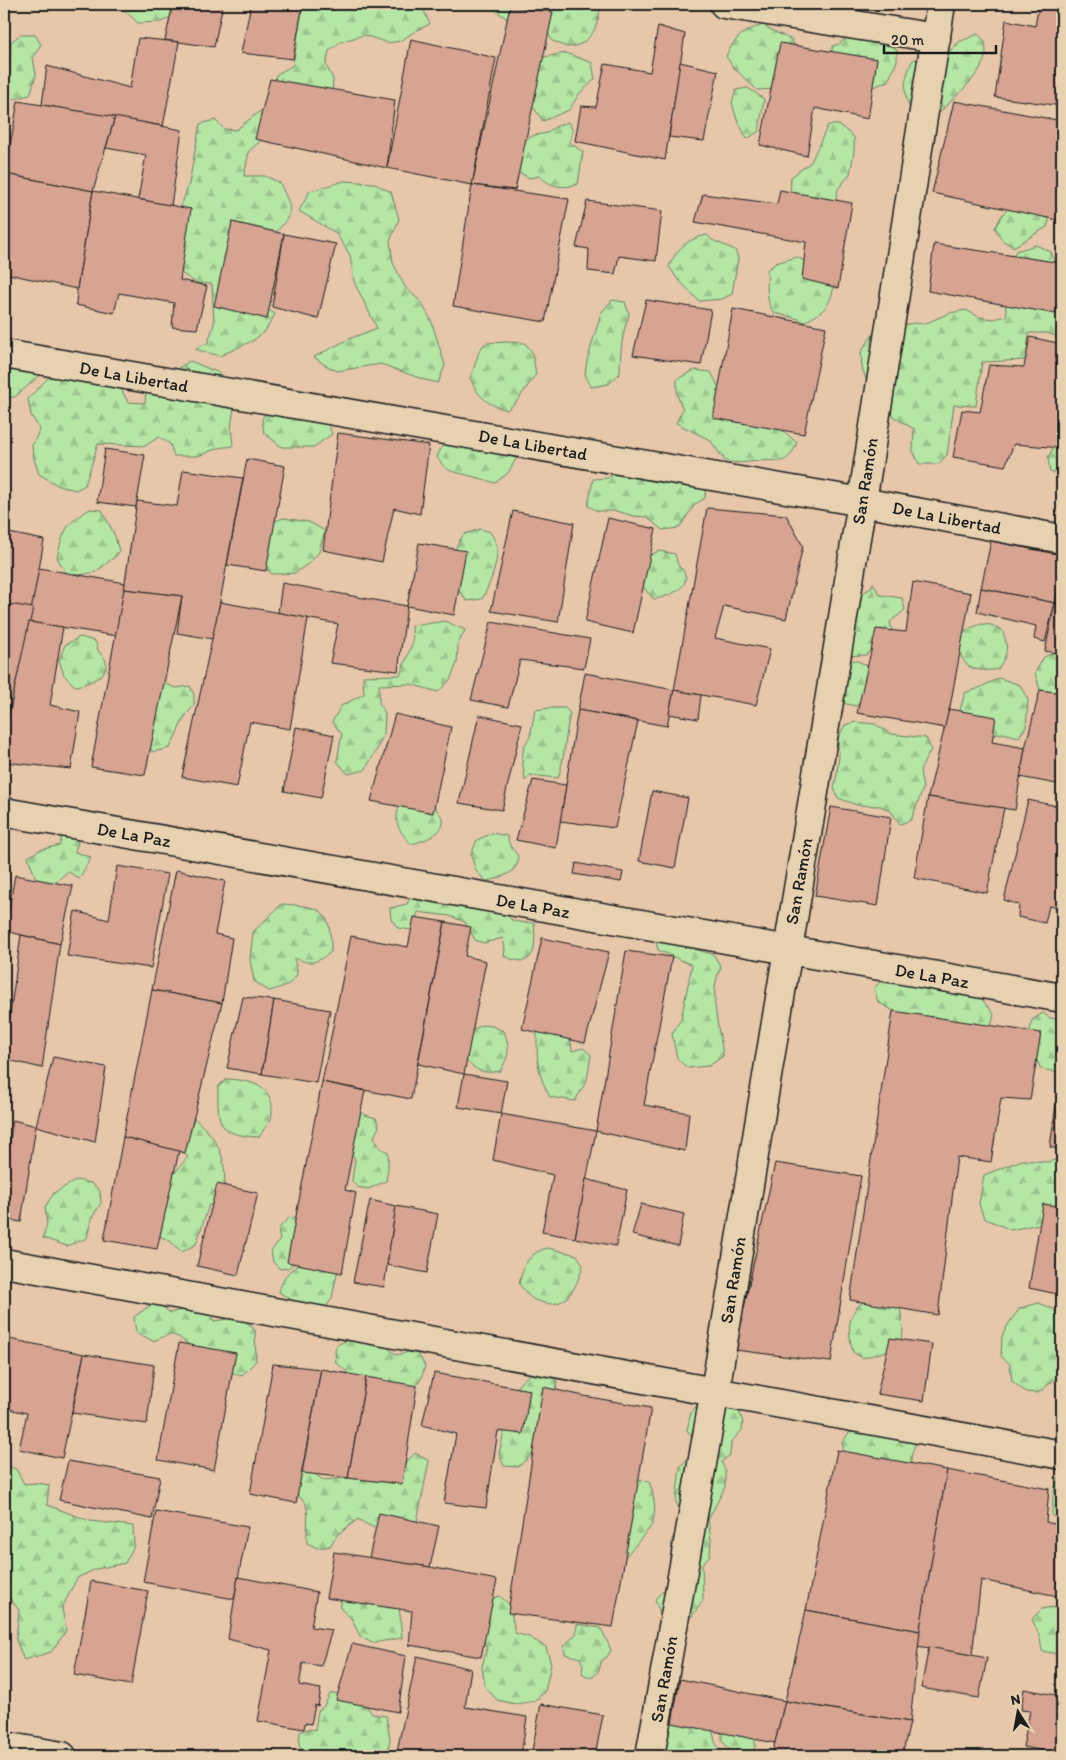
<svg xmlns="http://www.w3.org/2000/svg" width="1066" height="1760" viewBox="0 0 1066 1760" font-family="Itim,sans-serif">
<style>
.forest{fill:url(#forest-firs);stroke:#688160}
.building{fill:#d6a491;stroke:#1c1c1c}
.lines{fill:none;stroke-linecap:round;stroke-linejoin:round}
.minor-casing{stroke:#1c1c1c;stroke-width:31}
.minor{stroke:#e6d1b0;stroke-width:28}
.labels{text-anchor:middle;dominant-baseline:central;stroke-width:4;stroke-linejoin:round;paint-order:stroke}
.street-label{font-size:18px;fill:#1c1c1c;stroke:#e6d1b0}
</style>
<defs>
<pattern id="forest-firs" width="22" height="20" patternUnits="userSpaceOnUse" patternTransform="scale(1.25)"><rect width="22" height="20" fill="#b5e6a5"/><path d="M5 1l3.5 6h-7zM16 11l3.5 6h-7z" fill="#9bc58d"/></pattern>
</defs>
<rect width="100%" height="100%" fill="#e6c7aa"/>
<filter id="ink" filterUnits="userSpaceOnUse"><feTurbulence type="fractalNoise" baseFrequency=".02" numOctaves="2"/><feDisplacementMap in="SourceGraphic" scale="10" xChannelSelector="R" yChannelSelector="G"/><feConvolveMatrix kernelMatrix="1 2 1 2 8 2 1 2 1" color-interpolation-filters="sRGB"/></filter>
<g filter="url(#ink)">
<!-- forest -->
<g class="forest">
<path d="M118 4H173L171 17 161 22 138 23Z"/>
<path d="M303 4H421L430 24 417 30 400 41 388 43 364 35 340 42 329 51 326 65 333 79 332 96 272 98 276 75 293 65Z"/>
<path d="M493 4H600C600 23 591 47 567 47 563 46 557 42 552 41L544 24 516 25 492 8Z"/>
<path d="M764 25 769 29 792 40 795 48 780 89 757 90 733 67 726 56C736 37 743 30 764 25Z"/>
<path d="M859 28 880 37 897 50V61L888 81 871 88 829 59 833 46 839 44Z"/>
<path d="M978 34 985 42C985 46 987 53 985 57 980 77 954 97 940 112L911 111C902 89 904 83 912 61L930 53 949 52 959 42Z"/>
<path d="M20 35H35L41 44 33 58 36 75 30 95 10 100 6 130 4 131V79L10 73 11 42Z"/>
<path d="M566 53 592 63 595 79 579 94 569 110 543 121 527 98 539 58Z"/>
<path d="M748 88 764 99 759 131 747 139 736 117 732 102 736 90Z"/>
<path d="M263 109 267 135 249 151 244 176H265L280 183C291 208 296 211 276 232L232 222 231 285 275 314 266 330 254 340 220 356 195 349 208 343 214 324 212 284 196 283 177 270 178 215 189 184 200 124 215 120 224 129 236 130Z"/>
<path d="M568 122 573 131 569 142 583 152 578 184C562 189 552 187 539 176L530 178 513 170 520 142 535 135 547 133 555 127Z"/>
<path d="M828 125H839L854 137V152L850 174 838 189 833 212 790 204 791 177 811 162Z"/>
<path d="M344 181 373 183 391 192 399 219 390 241 393 263 405 287 421 302 431 320 445 365 438 383 422 379 381 364 337 371 325 365 314 357 349 339 377 328 354 282 350 255 336 233 299 211 310 191Z"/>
<path d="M1014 202 1052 209 1047 227C1035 233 1025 241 1013 247L1002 240 995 228 1002 215Z"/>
<path d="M707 235 712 240 735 250 738 258 732 294 722 299 699 301 676 277 669 266C679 247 685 240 707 235Z"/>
<path d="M1036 245 1051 252 1062 279V338L1047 333H1029L1026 360 982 362 976 406 954 405 947 455 938 464H919L913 451 914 429 894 417 871 392 862 368 861 352 877 329 915 323 924 324 950 313 966 310 979 317 993 319 1007 316 1002 284 1016 251Z"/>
<path d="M797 257 813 266 835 284C829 306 825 312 804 322L799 319 774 313C765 301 768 285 767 270L776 263Z"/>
<path d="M612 300 625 302 629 314C622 334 620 352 620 373L609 384 591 387 585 374 587 361 601 313Z"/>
<path d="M4 341 30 345 46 355 40 375 15 397H4Z"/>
<path d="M504 342 525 343 532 352 536 374 517 401 507 410C487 404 479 398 470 378 476 369 476 347 487 343 492 342 499 343 504 342Z"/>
<path d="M190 361 217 372 237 387 231 428 233 446 218 448 198 456H174L170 444 159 437 145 446 98 444 85 485 76 490 59 486 39 474 34 459 32 446 40 429 31 415 28 399 48 378 63 373 116 380 128 402 145 403 147 383 166 376Z"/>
<path d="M695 370 711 372 728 406 764 414 797 443C785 469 781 458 759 461 744 462 741 464 725 461L710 440 676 423 683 409 677 395V379Z"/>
<path d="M271 406 326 418 332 434 314 447H282L264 433 262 419Z"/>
<path d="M1062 435V475L1050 472 1048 457Z"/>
<path d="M444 442 520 452 508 473 495 483C486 480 476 477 467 475 451 471 446 472 437 457Z"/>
<path d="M622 468 706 485 705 498 695 504 679 528 662 530 647 517 634 516 616 511H598L588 506 593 479 608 478Z"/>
<path d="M90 509 102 510 115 536 119 551 117 555 96 572 69 577 57 558C63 531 66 523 90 509Z"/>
<path d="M283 518 309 522 325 531 319 552 308 564 295 573 272 574 262 565 273 522Z"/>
<path d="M480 529 490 532C493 537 496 542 497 547 498 564 490 584 482 599L467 601 461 593 449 587C451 573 453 543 465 534 469 532 476 531 480 529Z"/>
<path d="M659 551 675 554C676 558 677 562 678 565 681 569 684 570 685 575 689 589 665 598 654 599 637 582 640 581 644 558Z"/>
<path d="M873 583 880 595 902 598 905 610 890 622 892 631 866 655 841 656 858 596 871 588Z"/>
<path d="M445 621 465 630 458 644 457 663 450 680 438 692 410 684 379 685V703L385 713 384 733 377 749 365 770 348 774 337 761 342 734 332 722 341 706 364 694 363 676 400 675 413 642 412 626Z"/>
<path d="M981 624 991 625 1002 630C1009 647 1008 654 998 669 990 671 977 671 970 667 959 659 955 641 966 631 970 628 976 626 981 624Z"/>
<path d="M80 637 95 641C97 644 97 649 99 652 102 656 105 657 106 662 109 676 86 685 75 686L64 675 59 660 65 645Z"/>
<path d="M1062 649V693L1040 690 1035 673 1044 657Z"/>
<path d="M848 660 857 661 869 666 865 705 856 706 838 702Z"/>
<path d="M999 678 1020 685 1028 700 1026 727 1019 737 1003 733 981 739 962 717 960 710 965 693 977 689Z"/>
<path d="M160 682 176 688 190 686 194 695V705L184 718 170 748 153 752 144 740Z"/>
<path d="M549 708H565L570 713C565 735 565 757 558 778L530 775 525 781 522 759 524 746 530 737 535 710Z"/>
<path d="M855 722 875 724 891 734 926 738 931 749 920 770 923 789 911 820 900 824 891 811 881 806 857 805 838 798 834 788 837 774 839 757 838 738 845 725Z"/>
<path d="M432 798C433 801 434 806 436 809 438 813 441 814 443 819 446 833 422 842 411 844 398 829 392 822 401 802Z"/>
<path d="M492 833 507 836C508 839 509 844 511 847 514 852 519 854 518 861 517 873 496 880 486 881L476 871 471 855 477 840Z"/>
<path d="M62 834H73L78 842 75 852 91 857 79 879 68 871 55 883 36 879 28 857 40 850 60 845Z"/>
<path d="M411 895 503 910C512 924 519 922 534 923 536 948 536 971 504 956L505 949 503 938 484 943 475 940 465 922 450 916 418 912 412 930 398 928 391 919 390 908 407 904Z"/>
<path d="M282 904C323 907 331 908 331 952 315 963 313 965 294 958 294 961 297 966 297 970 298 984 279 988 269 991L254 981 250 960 253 932Z"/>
<path d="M676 940 697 950 713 954 721 967C707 994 720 1028 723 1056L709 1066 687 1068 677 1058 672 1034 681 1019 692 965 658 950 656 941Z"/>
<path d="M886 976 922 983 929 990 979 996 994 1014 989 1035 919 1025 878 1002 874 988Z"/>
<path d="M1043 1013 1050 1018 1062 1020V1070L1057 1072 1041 1069 1028 1042 1032 1020Z"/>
<path d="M483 1025 492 1026 504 1031C510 1048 510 1055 500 1071 480 1075 474 1069 461 1055L468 1032Z"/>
<path d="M537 1029 570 1035 572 1051 583 1048 591 1055 587 1080 575 1101 550 1097C536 1072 537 1057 537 1029Z"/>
<path d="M226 1079C247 1080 272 1084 272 1109 272 1113 272 1117 270 1121 267 1126 262 1131 259 1137 216 1135 218 1124 218 1087Z"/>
<path d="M357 1106 365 1115 376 1118 379 1127 374 1137 380 1148 388 1152V1169L386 1181 368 1189 357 1187 352 1181 355 1159 346 1144Z"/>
<path d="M189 1114C223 1142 227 1158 224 1201L209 1205 196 1244 182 1252 170 1241 153 1233 168 1181 188 1157 176 1142Z"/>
<path d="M1062 1158V1219L1011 1230 984 1218 979 1204 984 1175 1022 1160 1048 1162Z"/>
<path d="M77 1180 91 1183 100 1191 101 1203 91 1219 87 1238 67 1246 43 1238 47 1224 45 1207 54 1193Z"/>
<path d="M290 1217 302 1220 304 1255 288 1268 280 1269 273 1262 271 1251 280 1240 278 1229Z"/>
<path d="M547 1248 577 1255 583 1265C578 1283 568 1309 545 1303 541 1302 536 1301 533 1299 528 1296 524 1289 519 1284 524 1265 527 1254 547 1248Z"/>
<path d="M312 1257 338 1268 332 1298 324 1310 308 1311 279 1292C285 1270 293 1268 312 1257Z"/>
<path d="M156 1301 170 1313 192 1307H205L214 1321 241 1317 255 1330 256 1361 241 1376 222 1368 212 1349 197 1352 179 1337 170 1334 153 1341 136 1332 134 1317Z"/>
<path d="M863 1302 899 1305C909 1347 900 1347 863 1358L853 1352C848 1334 846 1314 863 1302Z"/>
<path d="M1039 1303 1053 1309 1062 1319V1365L1055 1379 1038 1393 1026 1392 1012 1381 1010 1364 1001 1356 1002 1336 1009 1323 1020 1308Z"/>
<path d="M350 1339H377L397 1355 408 1352 418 1354 425 1366 421 1379 411 1394 355 1381 343 1368 336 1363 335 1351 337 1345Z"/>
<path d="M536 1370 551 1371 557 1382 554 1402 533 1454 518 1467 504 1466 499 1454 504 1432 509 1419 507 1399 523 1380Z"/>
<path d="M701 1400 737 1406 743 1422 742 1430 731 1442 730 1455 721 1462 725 1470V1487L708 1520 711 1540 710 1555 702 1564 703 1600 692 1616 662 1618 655 1599 672 1582 676 1558 672 1549V1539L681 1526V1512L676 1502 680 1467 691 1454 695 1442 687 1430 691 1413Z"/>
<path d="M866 1429 916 1441 911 1457V1471L846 1460 842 1442 849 1433Z"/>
<path d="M415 1453 429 1461 416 1526C388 1530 383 1535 358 1519L337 1535 330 1546 317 1548 307 1543C306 1532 310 1510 305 1502 302 1498 296 1495 292 1491L294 1478 308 1469 323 1480 348 1478 402 1484 405 1464Z"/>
<path d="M4 1465 16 1469 24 1484 36 1483 49 1485 47 1505 90 1521 133 1526 134 1546 125 1563 96 1569 77 1578 62 1608 66 1631 51 1652 24 1660 16 1640 19 1610 8 1596 4 1595Z"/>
<path d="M1062 1473V1520L1052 1516C1053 1501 1052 1485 1062 1473Z"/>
<path d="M629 1476 649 1482C654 1494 657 1511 652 1524 651 1528 630 1551 625 1557Z"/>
<path d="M344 1590 398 1594 402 1638 372 1643 360 1636 351 1618 340 1608Z"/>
<path d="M500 1596 510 1605 515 1633 529 1637 546 1647 551 1664 545 1691 535 1701 516 1704 497 1700 485 1686 482 1667 487 1648 474 1622 478 1602Z"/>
<path d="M1052 1607 1062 1609V1663L1057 1654 1042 1651 1040 1637 1032 1619 1042 1609Z"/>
<path d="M577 1624 601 1628 611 1650 607 1657 601 1661C600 1670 598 1675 589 1677L582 1673 583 1665 580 1658 565 1654 564 1646 576 1634Z"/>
<path d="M349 1692 362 1699 372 1714 386 1716 390 1739 387 1756H307L299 1746 300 1732 308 1729 315 1730 318 1711 324 1706 330 1694Z"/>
<path d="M684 1711 711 1722 715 1742 722 1754 721 1756H662V1718Z"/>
<path d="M722 1719 755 1727V1747L751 1756H734L722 1740Z"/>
</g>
<!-- building -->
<g class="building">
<path d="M173 4H223L214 47 165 40Z"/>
<path d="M251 4H303L293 59 241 53Z"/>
<path d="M1039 4H1062V106L995 97 1006 20 1035 26Z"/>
<path d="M510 6 553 12 515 190 472 185Z"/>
<path d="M658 26 685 34 665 160 575 141 581 106 596 107 605 64 650 72Z"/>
<path d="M138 38 179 42 163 126 42 105 47 66 130 88Z"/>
<path d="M411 39 496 58 472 185 387 168Z"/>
<path d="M780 43 877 59 868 119 815 108 807 156 760 145Z"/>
<path d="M680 62 718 71 704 141 669 137Z"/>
<path d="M270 79 395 100 387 168 255 139Z"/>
<path d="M18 101 115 117 93 191 5 174Z"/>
<path d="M954 101 1062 121V221L932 193Z"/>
<path d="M115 117 182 130 171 206 138 199 146 155 106 148Z"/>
<path d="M5 174 93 191 77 289 4 273V181Z"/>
<path d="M472 185 569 199 545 322 453 306Z"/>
<path d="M780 190 852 203 838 288 802 279 806 242 695 222 703 194 777 204Z"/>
<path d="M93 191 191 209 180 280 207 286 197 329 172 327 174 303 119 293 114 313 76 305 77 289Z"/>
<path d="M587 201 662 211 656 261 619 256 615 274 588 271 589 249 576 247Z"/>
<path d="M232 222 284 234 267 319 214 306Z"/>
<path d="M284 234 336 244 318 319 272 307Z"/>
<path d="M934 244 1062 263V315L928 291Z"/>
<path d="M646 300 711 310 701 365 633 355Z"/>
<path d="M733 309 826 327 804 434 713 418Z"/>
<path d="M1030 337 1062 344V443L1061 448 1014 444 1005 466 953 457 962 410 980 412 989 365 1024 367Z"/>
<path d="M338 433 429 445 420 514 394 508 382 562 323 550Z"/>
<path d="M105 449 145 455 136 507 97 502Z"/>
<path d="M247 459 285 466 266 571 227 565Z"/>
<path d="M183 470 243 478 213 639 177 633 182 596 124 589 137 501 177 506Z"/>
<path d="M707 508 786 515 803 546 786 619 724 606 715 638 770 649 756 705 674 690Z"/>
<path d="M513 511 574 523 558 622 491 611Z"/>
<path d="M608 518 656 529 633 633 585 622Z"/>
<path d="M4 532 44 540 32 610 4 604Z"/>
<path d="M991 541 1062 555V569L1055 603 981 588Z"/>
<path d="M419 543 466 551 454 615 407 606Z"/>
<path d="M39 568 125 583 117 636 29 622Z"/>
<path d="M913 582 971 593 946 728 857 713 876 629 906 632Z"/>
<path d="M282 583 407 606 398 671 330 663 338 624 278 613Z"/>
<path d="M981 588 1055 603 1045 642 1034 639 1036 626 977 612Z"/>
<path d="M124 589 182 596 145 775 91 767Z"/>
<path d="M220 602 308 618 290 729 250 722 237 787 182 777Z"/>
<path d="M4 603 33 608 4 737Z"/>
<path d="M1055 603 1062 605V654L1045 651Z"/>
<path d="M29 622 63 627 50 705 80 712 71 769 4 762V737Z"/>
<path d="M491 622 590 639 584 668 520 660 508 707 471 700Z"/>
<path d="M585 673 674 690 667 726 578 710Z"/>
<path d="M674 690 701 695 698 719 669 714Z"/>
<path d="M1040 690 1062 693V785L1020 777 1025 748Z"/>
<path d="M949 709 996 717 992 742 1025 748 1015 810 928 797Z"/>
<path d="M578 710 638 721 615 828 560 821Z"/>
<path d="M395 714 451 727 433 813 371 801Z"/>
<path d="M479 715 522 724 502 810 459 803Z"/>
<path d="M296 727 334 735 321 798 284 791Z"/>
<path d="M533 780 566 785 556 848 516 840Z"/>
<path d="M652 791 688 798 675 868 639 861Z"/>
<path d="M928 797 1004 808 987 893 914 878Z"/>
<path d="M1028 800 1062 807V908L1049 906 1045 923 1018 917 1019 905 1004 900Z"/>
<path d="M831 807 891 817 878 906 815 896Z"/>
<path d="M576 863 623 872 621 882 574 874Z"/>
<path d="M117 866 168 874 151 968 67 956 75 911 109 920Z"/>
<path d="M176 870 225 881 215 934 232 938 222 1003 152 990Z"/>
<path d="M15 875 73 886 60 944 5 931Z"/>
<path d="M414 917 445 922 411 1099 322 1082 351 936 408 947Z"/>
<path d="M445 922 471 927 465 956 486 961 464 1074 418 1064Z"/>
<path d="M21 935 60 944 42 1068 4 1059Z"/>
<path d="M542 938 609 952 585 1043 522 1029Z"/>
<path d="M626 951 672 957 644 1105 689 1113 685 1151 596 1131Z"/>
<path d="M152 990 222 1003 185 1153 123 1137Z"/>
<path d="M243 997 274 1000 262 1074 227 1068Z"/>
<path d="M274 1000 330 1010 316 1083 262 1074Z"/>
<path d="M893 1011 1041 1033 1030 1100 1001 1098 991 1162 957 1157 938 1315 850 1300Z"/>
<path d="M53 1057 106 1067 95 1142 36 1126Z"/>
<path d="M464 1074 507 1081 501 1114 458 1107Z"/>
<path d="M322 1082 365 1091 345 1190 356 1193 342 1273 287 1262Z"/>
<path d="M1057 1097 1062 1098V1150L1050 1147Z"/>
<path d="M501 1114 596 1131 575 1238 542 1232 553 1175 493 1160Z"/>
<path d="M13 1120 36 1126 21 1222 4 1219V1173Z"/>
<path d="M123 1137 179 1151 157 1249 104 1240Z"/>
<path d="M775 1163 861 1176 831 1362 735 1350Z"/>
<path d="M586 1179 627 1190 616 1246 575 1238Z"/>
<path d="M217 1184 258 1193 238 1275 197 1266Z"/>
<path d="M370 1200 396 1206 384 1287 353 1282Z"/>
<path d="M641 1204 684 1214 678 1246 632 1235Z"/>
<path d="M1043 1204 1062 1207V1295L1029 1288Z"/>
<path d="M396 1206 438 1214 427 1273 387 1265Z"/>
<path d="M4 1338 84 1354 62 1458 19 1449 27 1413 4 1408Z"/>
<path d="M890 1338 932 1344 924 1401 877 1394Z"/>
<path d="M179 1343 236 1353 214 1470 158 1460Z"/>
<path d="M84 1354 154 1365 147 1424 72 1413Z"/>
<path d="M273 1364 321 1369 296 1503 250 1494Z"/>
<path d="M321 1369 366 1377 348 1478 302 1473Z"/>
<path d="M434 1373 530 1390 523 1434 498 1431 486 1508 444 1503 456 1434 422 1425Z"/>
<path d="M366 1377 417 1386 402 1484 348 1478Z"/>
<path d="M543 1387 584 1396 651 1408 613 1627 508 1613Z"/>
<path d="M837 1450 947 1470 920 1631 806 1610Z"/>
<path d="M68 1461 160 1477 152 1519 59 1500Z"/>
<path d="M947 1470 1049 1489 1046 1522 1062 1526V1597L981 1580 972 1655 917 1646Z"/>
<path d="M156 1511 248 1527 234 1599 143 1582Z"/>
<path d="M379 1513 439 1526 430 1567 369 1558Z"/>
<path d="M334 1552 430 1567 497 1580 481 1657 409 1645 412 1611 326 1598Z"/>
<path d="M238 1577 317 1592 311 1627 332 1630 321 1666 303 1663 299 1685 321 1689 318 1706 315 1705 311 1724 305 1723 304 1729 258 1721 271 1650 228 1639Z"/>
<path d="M91 1581 148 1591 131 1685 74 1675Z"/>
<path d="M806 1610 920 1631 910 1722 785 1701Z"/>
<path d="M352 1644 406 1656 398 1712 336 1700Z"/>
<path d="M929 1647 987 1658 979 1698 921 1688Z"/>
<path d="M417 1656 471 1669 465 1707 527 1717 521 1756H396Z"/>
<path d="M680 1679 785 1701 775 1743 672 1723Z"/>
<path d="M1024 1689 1062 1696V1754L1023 1747 1030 1711 1021 1710Z"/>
<path d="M785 1701 910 1722 902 1756 772 1755Z"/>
<path d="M541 1704 603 1715 595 1756H531Z"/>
</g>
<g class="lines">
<!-- minor casing -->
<g class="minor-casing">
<g id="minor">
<path d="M724 4 936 38"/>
<path d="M4 354 862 502 1062 539"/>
<path d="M4 812 1062 998"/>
<path d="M4 1263 1062 1455"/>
<path d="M4 1746 62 1756"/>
<path d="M650 1756 715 1391 862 502 941 4"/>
</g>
</g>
<!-- minor -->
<use href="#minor" class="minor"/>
</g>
</g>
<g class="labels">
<!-- street labels -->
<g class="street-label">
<text transform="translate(134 377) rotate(10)">De La Libertad</text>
<text transform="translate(533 445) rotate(10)">De La Libertad</text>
<text transform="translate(865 481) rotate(-81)">San Ramón</text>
<text transform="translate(947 518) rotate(11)">De La Libertad</text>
<text transform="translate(134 835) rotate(10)">De La Paz</text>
<text transform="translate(799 881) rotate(-80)">San Ramón</text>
<text transform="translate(533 906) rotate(10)">De La Paz</text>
<text transform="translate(932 976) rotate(10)">De La Paz</text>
<text transform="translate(733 1280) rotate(-81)">San Ramón</text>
<text transform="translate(664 1679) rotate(-80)">San Ramón</text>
</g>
</g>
<!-- margin -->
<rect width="1066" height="1760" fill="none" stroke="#e6d1b0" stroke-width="20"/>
<rect x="10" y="10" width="1046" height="1740" fill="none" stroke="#1c1c1c" stroke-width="2" filter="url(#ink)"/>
<!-- north arrow -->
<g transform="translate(1018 1712) rotate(349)" stroke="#e6d1b0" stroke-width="4" paint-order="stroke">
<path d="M0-4L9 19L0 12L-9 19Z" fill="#1c1c1c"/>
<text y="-8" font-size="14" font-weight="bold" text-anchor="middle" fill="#1c1c1c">N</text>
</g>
<!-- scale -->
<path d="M884 45v8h112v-8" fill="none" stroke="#1c1c1c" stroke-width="2.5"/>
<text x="891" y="45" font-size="15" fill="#1c1c1c" stroke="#e6d1b0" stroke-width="4" paint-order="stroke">20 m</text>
</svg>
